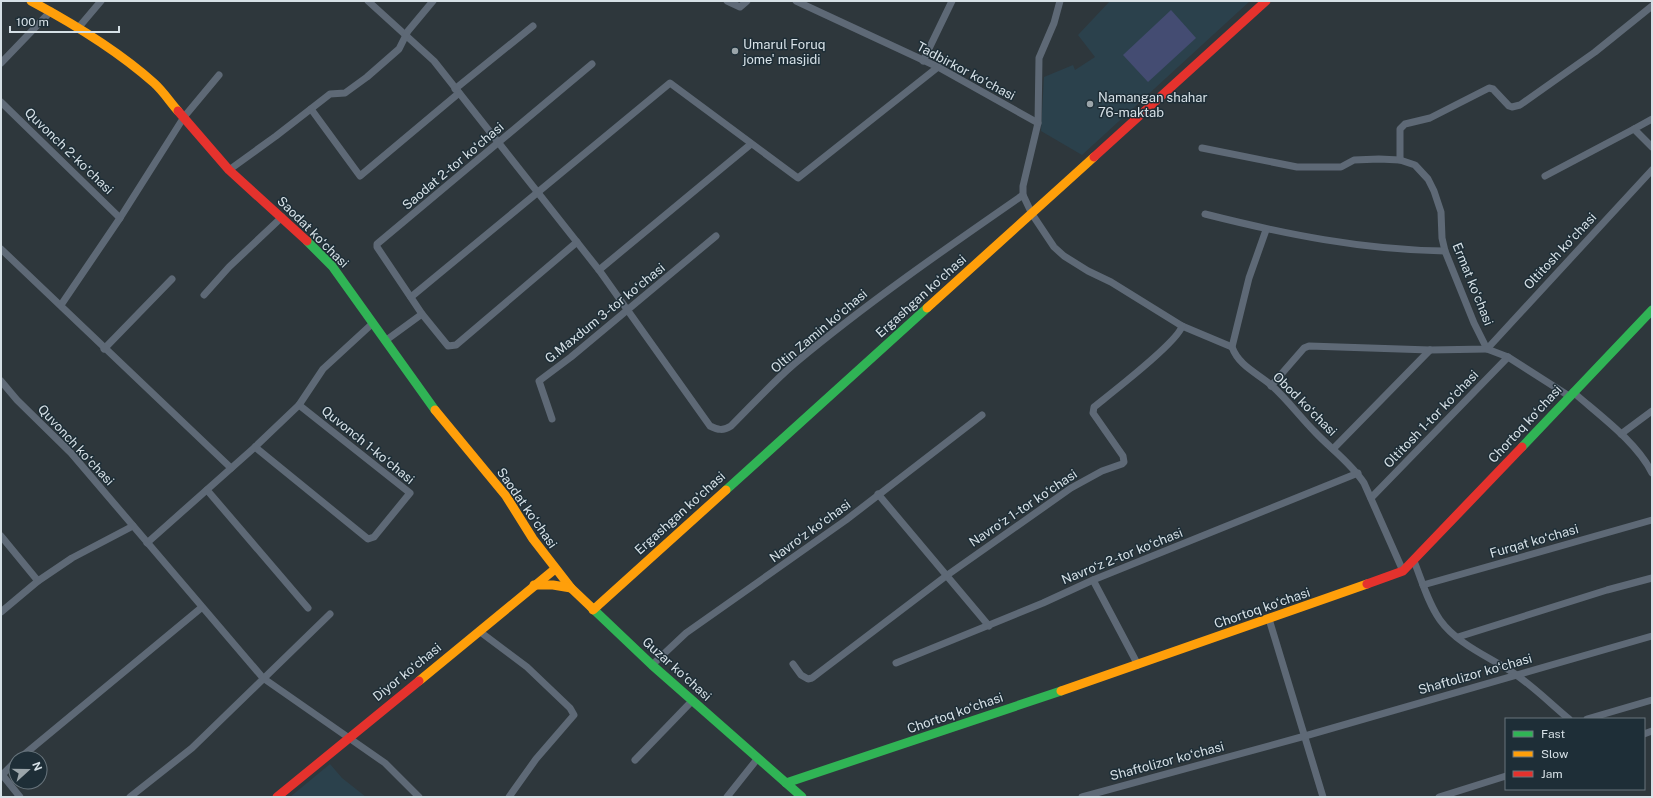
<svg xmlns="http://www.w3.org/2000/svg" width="1653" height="798" viewBox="0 0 1653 798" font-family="'Public Sans',sans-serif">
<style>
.built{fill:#2b414c}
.green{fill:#444c72}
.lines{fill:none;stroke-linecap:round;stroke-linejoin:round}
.street{stroke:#5e6976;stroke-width:7}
.fast{stroke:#30b455;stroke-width:9}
.slow{stroke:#ff9f0a;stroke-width:9}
.jam{stroke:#e5322d;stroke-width:9}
.poi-dot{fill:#9ba5aa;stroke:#1e2e37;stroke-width:1.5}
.labels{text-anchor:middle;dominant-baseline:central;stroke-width:3;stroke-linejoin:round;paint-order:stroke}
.poi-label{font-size:13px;fill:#d6e0e6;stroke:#1e2e37;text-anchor:start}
.street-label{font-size:13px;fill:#d6e0e6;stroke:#1e2e37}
</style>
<rect width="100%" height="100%" fill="#2e373c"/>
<!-- built -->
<g class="built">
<path d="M1110 1H1250L1082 155 1041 131 1044 77 1073 65 1075 70 1095 57 1078 35Z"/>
<path d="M330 764 342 778 366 797H290Z"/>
</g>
<!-- green -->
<path class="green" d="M1171 10 1196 38 1148 82 1123 55Z"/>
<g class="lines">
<!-- street -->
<g class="street">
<path d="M368 1 434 61 599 270 710 426C718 430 723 431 731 426 752 405 772 383 794 364 867 303 945 249 1023 195"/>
<path d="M727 1 740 7 747 1"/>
<path d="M796 1 938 67 1038 123 1023 186V195L1032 214 1054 247 1064 256 1088 271 1111 282 1182 326 1232 347C1239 366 1257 373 1271 385 1287 399 1300 417 1315 432 1331 449 1351 463 1364 483L1403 571"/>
<path d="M79 27 101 1"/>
<path d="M923 61 952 1"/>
<path d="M1 63 51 11"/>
<path d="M455 89 533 26"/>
<path d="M1 102 120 218"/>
<path d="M311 109 360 176 459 93"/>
<path d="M1652 119 1634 129 1652 147"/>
<path d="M1038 123 1039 58 1054 23 1060 1"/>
<path d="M1202 148 1297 167H1341L1354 160 1379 159 1400 160 1415 165 1428 179 1434 191 1441 212 1442 238 1445 251 1474 323 1487 349 1508 357 1569 396"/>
<path d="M1400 160V129L1405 124 1430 118 1489 88 1493 89 1509 106 1512 107 1520 105 1595 52 1652 6"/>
<path d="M229 170 276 136 330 94 345 93 367 77 399 49 408 31 433 1"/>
<path d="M1545 176 1634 129"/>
<path d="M1205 214C1284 234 1363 250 1445 251"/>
<path d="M577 242 456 345 448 346 422 314 377 247V244L592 64"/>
<path d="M1 249 231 468"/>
<path d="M599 270 751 144"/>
<path d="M204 295 229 267 282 217"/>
<path d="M411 297 670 83 798 178 938 67"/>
<path d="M61 305 120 218 184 117 219 75"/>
<path d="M385 341 422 314"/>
<path d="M1232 347 1249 278 1266 230"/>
<path d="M104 349 172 279"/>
<path d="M1 381 17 400 71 453 263 678 385 763 419 797"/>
<path d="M1271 386 1304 348 1309 346 1430 350 1487 349 1652 170"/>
<path d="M1573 392C1599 415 1637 442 1652 473"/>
<path d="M552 419 539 381 571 357 716 236"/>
<path d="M1621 434 1652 411"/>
<path d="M255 447 368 539 374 537 410 493 299 405"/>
<path d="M1333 449 1430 350"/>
<path d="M207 490 308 608"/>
<path d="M878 494 989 626"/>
<path d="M1371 498 1508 357"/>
<path d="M1 536 38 581"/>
<path d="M147 543 255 447 299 405 323 369 373 323"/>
<path d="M1414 561C1422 581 1428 603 1440 620 1458 645 1490 657 1515 674 1534 687 1551 704 1569 719"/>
<path d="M1093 580 1138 665"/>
<path d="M1423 585 1652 520"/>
<path d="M1 612 38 581 72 558 133 526"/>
<path d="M1269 619 1323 797"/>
<path d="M479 631 527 667 570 708 574 715 536 759 509 797"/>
<path d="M1458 637 1607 590 1652 578"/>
<path d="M896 663 1043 603 1093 580 1358 473"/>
<path d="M793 664 801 675 808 679 812 678 946 576 1071 488 1102 471 1122 464 1124 462 1123 456 1093 413 1094 407C1110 394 1178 342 1182 326"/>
<path d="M652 665 686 633 846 520 982 415"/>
<path d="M1587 719 1652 700"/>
<path d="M1644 734 1652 731"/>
<path d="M20 758 201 608"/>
<path d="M635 760 692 701"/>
<path d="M16 761 3 774 4 777 20 797"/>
<path d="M130 797 192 748 330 614"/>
<path d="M727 797 758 758"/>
<path d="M1082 797 1305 736 1652 636"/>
<path d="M1439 797 1506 776"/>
</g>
<!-- fast -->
<g class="fast">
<path d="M307 241 332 266 435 410"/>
<path d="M1522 447 1652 310"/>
<path d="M726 490 927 308"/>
<path d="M591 607 652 665 802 797"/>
<path d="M786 783 1061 691"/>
</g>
<!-- slow -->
<g class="slow">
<path d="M31 1C74 24 117 50 154 83 163 91 170 102 178 111"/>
<path d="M927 308 1094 157"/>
<path d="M435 410 506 496 533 539 571 588 591 607"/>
<path d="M534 585H553L571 588"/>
<path d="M593 610 726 490"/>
<path d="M419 681 555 569"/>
<path d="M1061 691 1367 584"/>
</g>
<!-- jam -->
<g class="jam">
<path d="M178 111 229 170 307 241"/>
<path d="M1094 157 1266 1"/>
<path d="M1367 584 1403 571 1522 447"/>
<path d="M277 797 419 681"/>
</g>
</g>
<!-- markers -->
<g class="poi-dot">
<circle cx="735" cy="51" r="4"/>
<circle cx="1090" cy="104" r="4"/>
</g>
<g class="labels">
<!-- poi labels -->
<g class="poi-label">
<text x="743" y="44">Umarul Foruq<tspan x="743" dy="15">jome' masjidi</tspan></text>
<text x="1098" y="97">Namangan shahar<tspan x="1098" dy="15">76-maktab</tspan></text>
</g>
<!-- street labels -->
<g class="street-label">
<text transform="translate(966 71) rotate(28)">Tadbirkor koʻchasi</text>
<text transform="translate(69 151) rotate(44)">Quvonch 2-koʻchasi</text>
<text transform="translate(453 166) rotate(-40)">Saodat 2-tor koʻchasi</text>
<text transform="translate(313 232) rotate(45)">Saodat koʻchasi</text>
<text transform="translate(1560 251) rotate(-47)">Oltitosh koʻchasi</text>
<text transform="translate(1473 284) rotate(68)">Ermat koʻchasi</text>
<text transform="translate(921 296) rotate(-42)">Ergashgan koʻchasi</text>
<text transform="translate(605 313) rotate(-39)">G.Maxdum 3-tor koʻchasi</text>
<text transform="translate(819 331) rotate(-40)">Oltin Zamin koʻchasi</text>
<text transform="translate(1305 404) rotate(45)">Obod koʻchasi</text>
<text transform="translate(1431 419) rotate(-46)">Oltitosh 1-tor koʻchasi</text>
<text transform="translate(1525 424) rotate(-47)">Chortoq koʻchasi</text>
<text transform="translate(76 445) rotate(47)">Quvonch koʻchasi</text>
<text transform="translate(368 445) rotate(39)">Quvonch 1-koʻchasi</text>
<text transform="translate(527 508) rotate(55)">Saodat koʻchasi</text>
<text transform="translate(1023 508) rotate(-34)">Navroʻz 1-tor koʻchasi</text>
<text transform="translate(680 513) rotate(-42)">Ergashgan koʻchasi</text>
<text transform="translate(810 531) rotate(-36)">Navroʻz koʻchasi</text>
<text transform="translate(1534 541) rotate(-16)">Furqat koʻchasi</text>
<text transform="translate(1122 556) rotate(-22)">Navroʻz 2-tor koʻchasi</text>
<text transform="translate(1262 608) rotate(-19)">Chortoq koʻchasi</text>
<text transform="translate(677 669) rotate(42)">Guzar koʻchasi</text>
<text transform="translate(407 672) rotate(-39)">Diyor koʻchasi</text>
<text transform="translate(1475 674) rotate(-16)">Shaftolizor koʻchasi</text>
<text transform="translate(955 713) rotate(-19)">Chortoq koʻchasi</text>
<text transform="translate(1167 761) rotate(-15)">Shaftolizor koʻchasi</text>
</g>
</g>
<!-- border -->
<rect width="1653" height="798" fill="none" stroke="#d6e0e6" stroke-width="4"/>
<!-- legend -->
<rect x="1505" y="718" width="140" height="72" fill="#1e2e37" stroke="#68757d"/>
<rect x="1513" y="731" width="20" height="6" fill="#30b455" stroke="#68757d"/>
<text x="1541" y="738" font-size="12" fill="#d6e0e6">Fast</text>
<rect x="1513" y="751" width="20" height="6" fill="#ff9f0a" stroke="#68757d"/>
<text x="1541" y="758" font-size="12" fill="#d6e0e6">Slow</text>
<rect x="1513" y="771" width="20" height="6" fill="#e5322d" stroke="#68757d"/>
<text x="1541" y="778" font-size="12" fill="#d6e0e6">Jam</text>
<!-- north arrow -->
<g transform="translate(28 770) rotate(69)"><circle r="19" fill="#1e2e37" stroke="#68757d"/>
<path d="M0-3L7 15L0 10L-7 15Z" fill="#9ba5aa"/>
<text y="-6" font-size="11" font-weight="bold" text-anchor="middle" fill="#d6e0e6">N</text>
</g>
<!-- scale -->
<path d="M10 26v6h109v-6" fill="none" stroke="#d6e0e6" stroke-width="2"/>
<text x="16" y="26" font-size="12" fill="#d6e0e6" stroke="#1e2e37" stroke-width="3" paint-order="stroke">100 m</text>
</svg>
